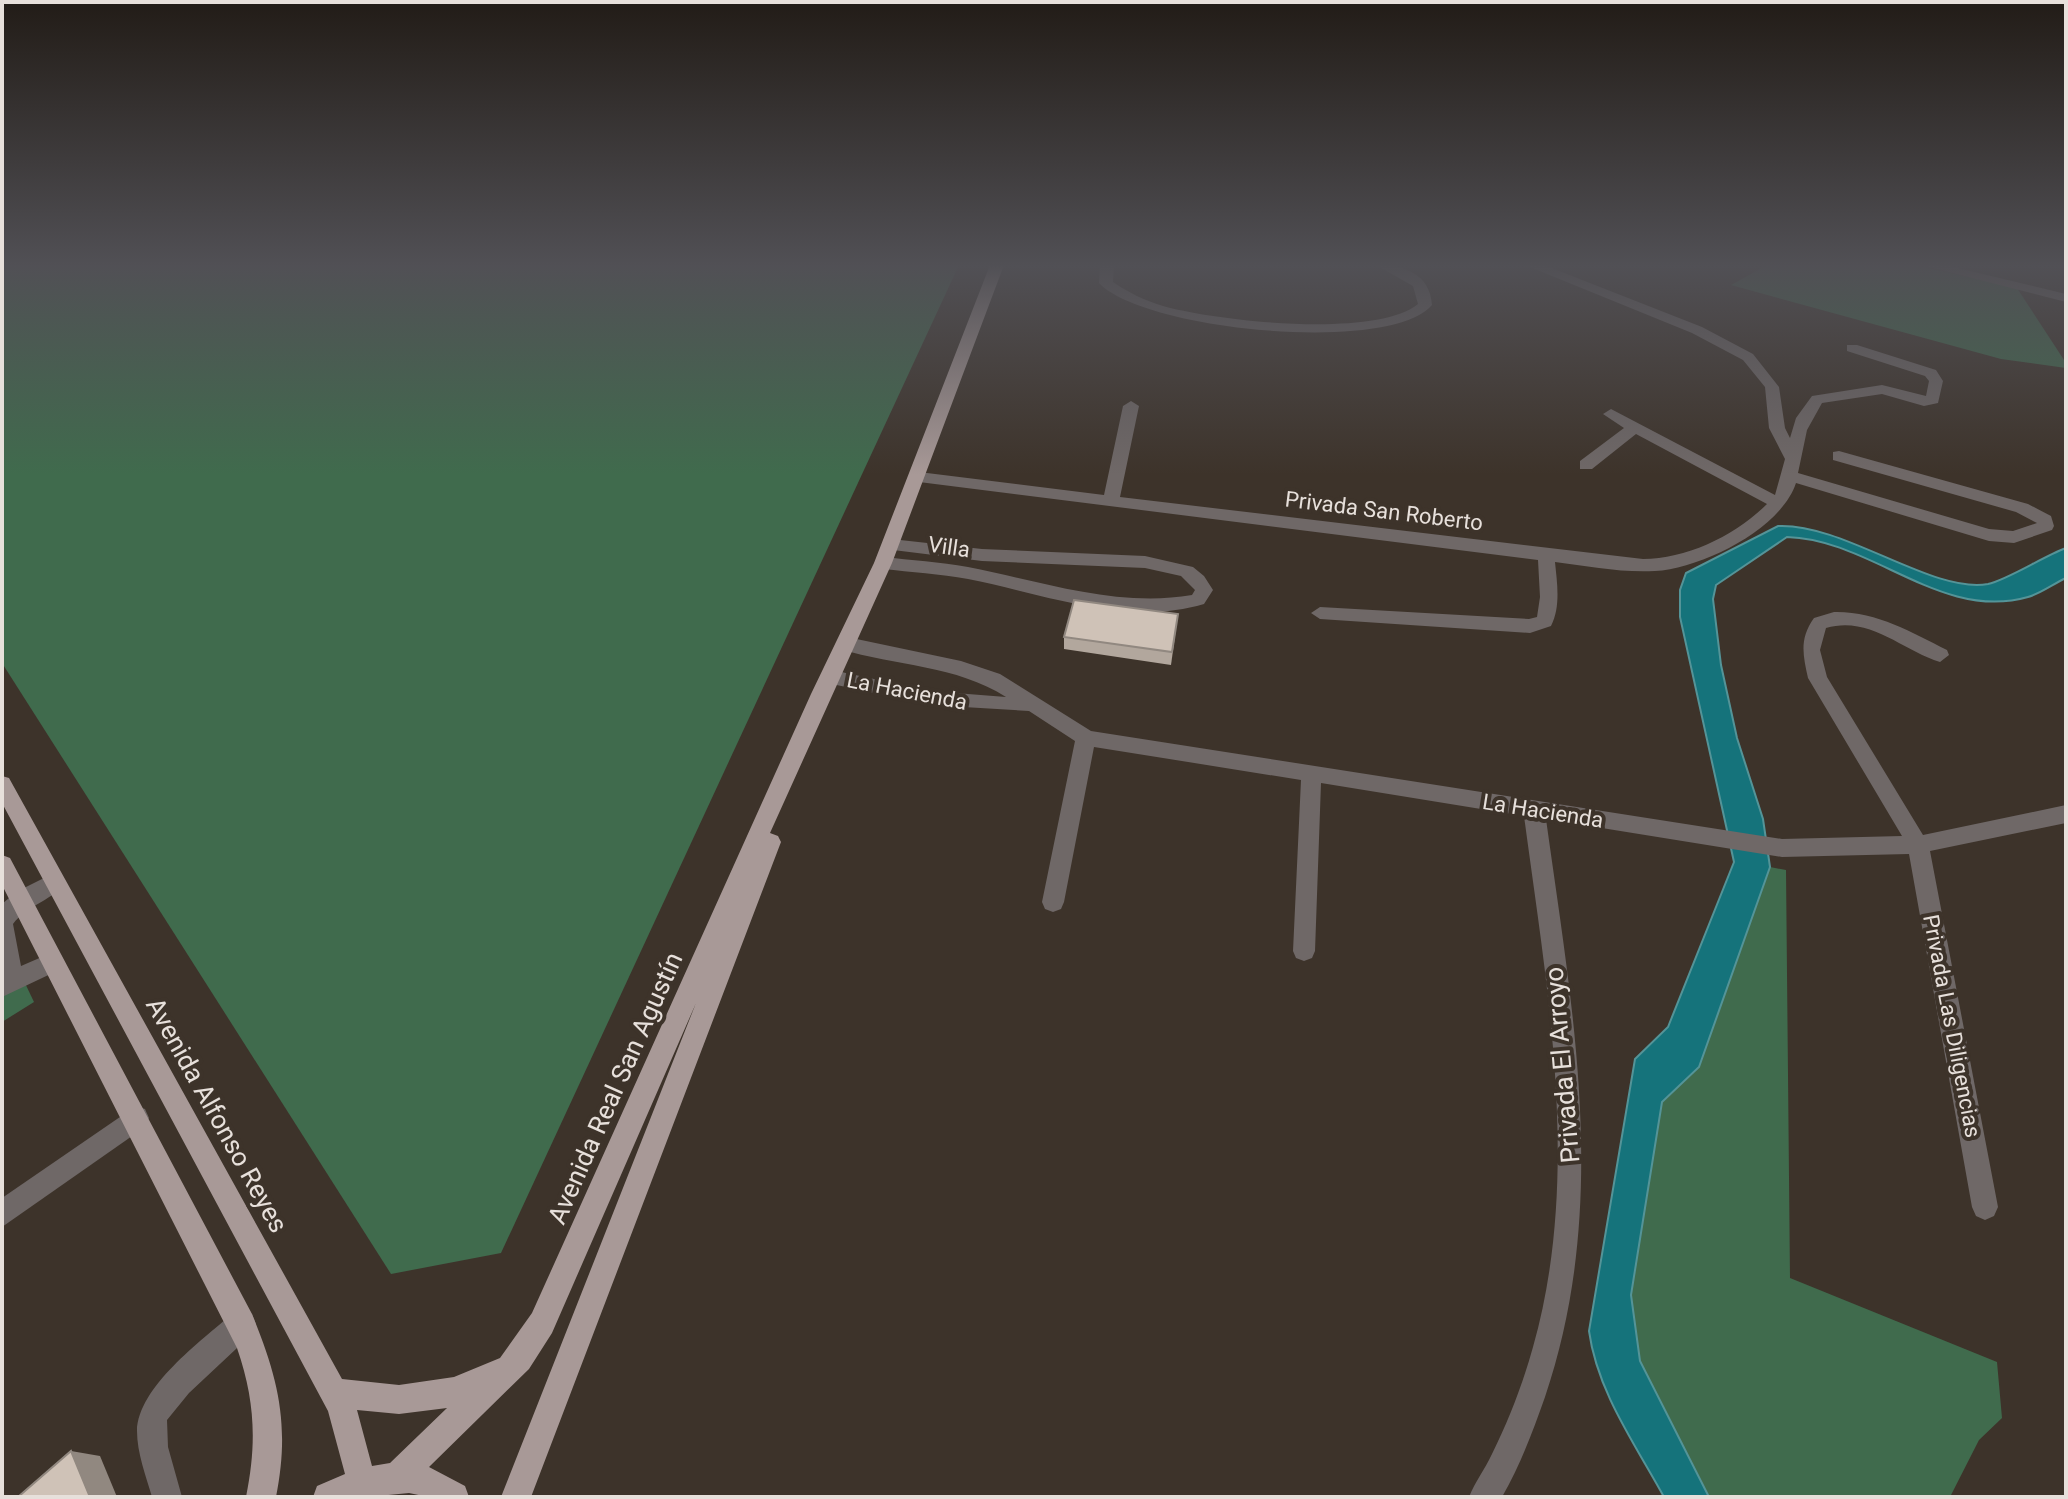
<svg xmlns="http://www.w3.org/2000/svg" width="2068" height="1499" viewBox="0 0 2068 1499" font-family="Roboto,sans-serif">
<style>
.green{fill:#406b4d}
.water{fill:#15737b;stroke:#549498;stroke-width:2}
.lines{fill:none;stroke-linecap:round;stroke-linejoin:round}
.minor{fill:#6f6867;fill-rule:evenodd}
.major{fill:#a89997;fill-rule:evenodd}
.wall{fill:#b2a79d}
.shaded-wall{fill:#918880}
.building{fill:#cfc2b7;stroke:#918880;stroke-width:2}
.labels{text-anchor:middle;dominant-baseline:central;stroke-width:8;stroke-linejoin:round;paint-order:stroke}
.street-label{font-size:22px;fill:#e7e0db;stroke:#3d332a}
.near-street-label{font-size:26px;fill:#e7e0db;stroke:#3d332a}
</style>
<rect width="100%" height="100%" fill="#3d332a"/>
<!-- green -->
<g class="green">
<path d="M2 265H959L501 1253 391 1274 2 663Z"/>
<path d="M1767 265H1916L2017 288 2066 363V368L2001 359 1731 285Z"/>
<path d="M1770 867 1786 870 1790 1278 1997 1362 2002 1418 1979 1440 1950 1497H1709L1640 1361 1631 1295 1662 1101 1699 1067Z"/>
<path d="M2 935 34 1002 2 1022Z"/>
</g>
<!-- water -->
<path class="water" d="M1778 526C1844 523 1932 594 1988 584 2007 580 2044 556 2066 548V578C2053 584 2042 593 2028 597 1941 622 1871 539 1787 537L1716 585 1713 599 1721 665 1737 738 1763 819 1770 867 1699 1067 1662 1102 1631 1295 1640 1361 1709 1497H1664C1635 1444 1597 1391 1589 1331L1635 1059 1668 1027 1734 862 1680 617V590L1686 573Z"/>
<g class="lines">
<!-- minor -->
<g class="minor">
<path d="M1100 265H1114L1113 282C1129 293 1144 300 1163 306 1216 321 1375 339 1418 304L1413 286 1376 265C1403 265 1430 273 1432 305 1389 355 1143 330 1099 283Z"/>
<path d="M1525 265H1544L1702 327 1753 354 1779 387 1785 428 1790 438 1796 418 1812 396 1882 385 1926 396 1929 381 1925 376 1847 351V345H1857L1936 370 1943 381 1938 403 1924 406 1882 394 1822 403 1807 430 1798 473 1989 529 2013 531 2037 523 2016 512 1833 460V452L1839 451 2028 504 2051 516 2054 526 2052 530 2014 543 1989 541 1796 483C1781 529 1702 568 1655 571 1622 573 1588 566 1555 562 1557 583 1561 606 1551 626L1530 633 1320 619 1311 613 1320 607 1529 619 1537 617 1540 597 1538 560 919 482 911 477 919 472 1104 495 1123 406 1131 401 1139 406 1120 497 1643 559C1687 559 1736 535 1767 504L1636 434 1592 469H1580V461L1624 428 1603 414 1611 409 1775 495 1785 459 1769 428 1765 387 1743 360 1692 333Z"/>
<path d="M1921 265H1945L2066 294V302Z"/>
<path d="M891 539 982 549 1145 556 1193 567 1204 576 1213 590 1204 604C1128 627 1044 594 968 579 940 574 911 572 883 569L874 563 883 557C911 560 940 562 968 567 1041 581 1117 608 1192 595L1195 590 1181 576 1145 568 982 561 885 549 882 545 885 541Z"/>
<path d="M1834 612C1876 611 1911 632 1947 650L1949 655 1940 662C1902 650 1869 615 1826 628L1820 650 1827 677 1923 835 2066 805V823L1930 851 1998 1207 1994 1216 1985 1220 1976 1216 1972 1207 1909 854 1782 857 1546 819C1573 1014 1610 1205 1545 1397 1533 1431 1520 1466 1502 1497H1469C1475 1482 1485 1469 1492 1454 1509 1420 1523 1383 1533 1347 1582 1174 1547 989 1524 816L1321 783 1315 951 1312 958 1304 961 1296 958 1293 951 1301 780 1094 747 1064 902 1061 909 1053 912 1045 909 1042 902 1075 741 1029 711 930 705 832 684 823 677 832 670 930 691 1006 697C956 665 896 666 840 649L838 644 847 637 961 661 1000 674 1091 731 1782 839 1902 836 1808 678C1803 655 1799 639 1814 618Z"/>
<path d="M54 873 62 875 65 882C57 898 26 906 13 924L21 966 51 953 59 956 62 963 59 970 2 997V904L16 892Z"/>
<path d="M136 1106 145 1109 149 1118 145 1127 2 1227V1198Z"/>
<path d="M242 1310 252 1314 256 1324 252 1334 189 1393 167 1420 168 1447 182 1497H152C146 1476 137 1453 137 1431 138 1387 201 1341 232 1314Z"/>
</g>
<!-- major -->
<g class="major">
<path d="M990 265H1004L892 563 770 833 778 836 781 842 531 1497H501L696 1003 552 1333 529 1369 429 1467 465 1486 469 1497H428L409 1493 368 1497H313L317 1486 345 1474 328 1411 2 803V776L9 778 342 1379 399 1385 454 1377 500 1358 532 1313 811 694 874 563ZM447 1408 390 1463 372 1466 357 1410 399 1414Z"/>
<path d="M2 855 10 858 252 1314C279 1380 290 1426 276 1497H246C257 1443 255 1400 237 1348L2 885Z"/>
</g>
</g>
<!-- wall -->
<path class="wall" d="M1178 614 1171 665 1064 649V637Z"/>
<!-- shaded-wall -->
<path class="shaded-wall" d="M71 1451 100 1456 117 1497H90Z"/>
<!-- building -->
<g class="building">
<path d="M1074 600 1178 614 1172 652 1064 637Z"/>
<path d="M71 1451 90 1497H18Z"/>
</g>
<!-- sky -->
<linearGradient id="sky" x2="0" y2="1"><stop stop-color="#221c17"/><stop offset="0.56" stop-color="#515055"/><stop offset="1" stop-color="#515055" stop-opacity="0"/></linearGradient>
<rect width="2068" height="475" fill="url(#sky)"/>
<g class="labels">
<!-- street labels -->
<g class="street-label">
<text transform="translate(1384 511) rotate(7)">Privada San Roberto</text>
<text transform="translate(949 547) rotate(8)">Villa</text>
<text transform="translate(907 691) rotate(11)">La Hacienda</text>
<text transform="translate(1543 811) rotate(9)">La Hacienda</text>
<text transform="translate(1952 1026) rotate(79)">Privada Las Diligencias</text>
</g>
<!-- near-street labels -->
<g class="near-street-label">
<text transform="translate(1562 1065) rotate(-95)">Privada El Arroyo</text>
<text transform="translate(615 1088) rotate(-66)">Avenida Real San Agustín</text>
<text transform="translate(217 1115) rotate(61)">Avenida Alfonso Reyes</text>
</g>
</g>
<!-- border -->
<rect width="2068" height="1499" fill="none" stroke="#e7e0db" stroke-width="8"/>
</svg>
